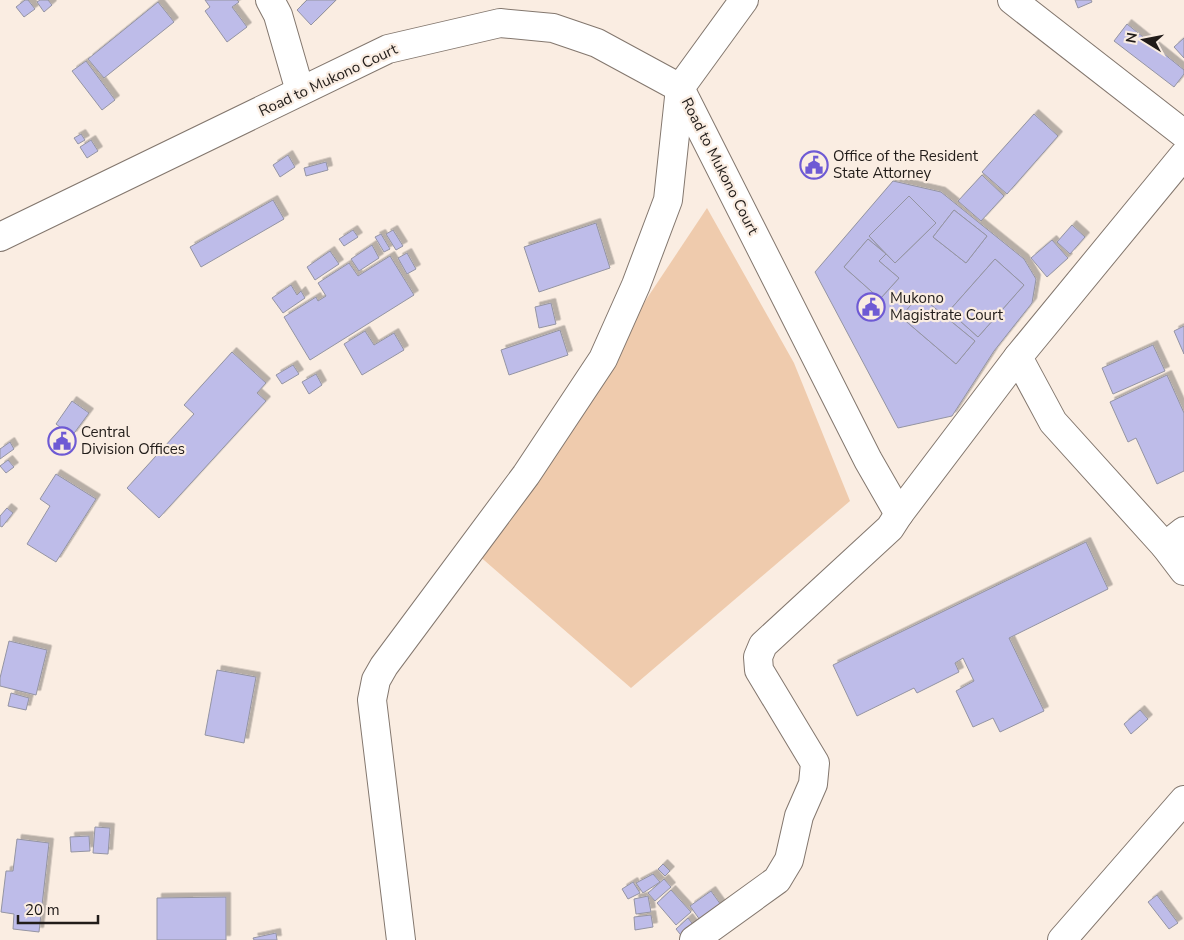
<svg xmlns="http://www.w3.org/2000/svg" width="1184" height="940" viewBox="0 0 1184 940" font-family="'Nunito Sans',sans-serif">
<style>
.green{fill:#efcbad}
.building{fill:#bebce9;stroke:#9494a2;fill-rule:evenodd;filter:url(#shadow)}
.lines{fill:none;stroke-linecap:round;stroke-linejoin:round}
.minor-casing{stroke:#83776e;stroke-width:30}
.minor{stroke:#fff;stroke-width:28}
.labels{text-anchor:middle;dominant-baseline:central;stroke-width:4.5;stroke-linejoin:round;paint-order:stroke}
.street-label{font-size:15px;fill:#211c19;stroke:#faede2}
.poi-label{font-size:15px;fill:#211c19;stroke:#faede2;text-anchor:start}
</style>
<defs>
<filter id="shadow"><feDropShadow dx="4.5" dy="-4.5" stdDeviation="0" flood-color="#0004"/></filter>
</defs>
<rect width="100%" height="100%" fill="#faede2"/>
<!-- green -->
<path class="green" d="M707 208 794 363 850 501 631 688 477 554Z"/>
<!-- building -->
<g class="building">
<path d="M25 0H28L35 9 24 17 16 7Z"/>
<path d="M40 0H48L52 5 44 12 37 2Z"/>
<path d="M205 0H237L239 2 232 7 247 27 227 42 205 11 210 7Z"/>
<path d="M307 0H336L311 25 297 10Z"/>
<path d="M1075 0H1091L1092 2 1078 8Z"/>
<path d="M158 2 174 22 104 78 88 59Z"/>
<path d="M1127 24 1184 70V74L1174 87 1114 41Z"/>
<path d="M1184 38V58L1174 47Z"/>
<path d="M86 61 115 100 102 110 72 71Z"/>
<path d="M1034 114 1058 136 1007 194 982 172Z"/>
<path d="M81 134 85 140 78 144 74 138Z"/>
<path d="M91 140 98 151 87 158 80 147Z"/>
<path d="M288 155 295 167 280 177 273 165Z"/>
<path d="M326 162 328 170 306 176 304 168Z"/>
<path d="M982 175 1004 196 981 221 958 201Z"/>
<path d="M893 181 941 192 1024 259 1036 279 1032 303 994 351 952 416 898 428 815 272ZM909 196 936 223 895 263 886 254 879 261 899 278 880 299 844 267 868 239 885 253 869 236ZM954 210 987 236 966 263 933 237ZM995 259 1024 285 978 337 949 311ZM919 295 975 341 956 364 901 317Z"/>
<path d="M909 196 936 223 895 263 869 236Z"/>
<path d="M273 200 284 219 201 267 190 247Z"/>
<path d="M954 210 987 236 966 263 933 237Z"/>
<path d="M596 223 610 268 539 292 524 247Z"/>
<path d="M1072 225 1085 237 1070 254 1057 242Z"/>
<path d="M353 230 358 237 344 246 339 239Z"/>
<path d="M393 230 403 246 396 250 386 234Z"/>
<path d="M381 234 390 249 384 252 375 237Z"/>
<path d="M868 239 886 254 879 261 899 278 880 299 844 267Z"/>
<path d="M1052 240 1068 258 1047 277 1031 258Z"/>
<path d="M372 245 379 258 359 271 351 259Z"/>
<path d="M330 251 339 264 315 280 307 267Z"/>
<path d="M407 253 416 269 407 274 398 258Z"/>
<path d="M390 256 414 295 310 360 284 317 316 297 318 301 326 296 318 283 349 263 358 276Z"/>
<path d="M995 259 1024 285 978 337 949 311Z"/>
<path d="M291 285 297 295 301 291 305 298 283 313 272 298Z"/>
<path d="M919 295 975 341 956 364 901 317Z"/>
<path d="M551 303 556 324 539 328 535 307Z"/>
<path d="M1184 326V354L1174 331Z"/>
<path d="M560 330 568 355 509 375 501 350Z"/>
<path d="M365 331 374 345 394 333 404 350 362 375 344 344Z"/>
<path d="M1153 345 1165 371 1113 394 1102 368Z"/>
<path d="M232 352 266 383 257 393 266 401 159 518 127 488 194 414 184 405Z"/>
<path d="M293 365 299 374 282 384 276 375Z"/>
<path d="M316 374 322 385 309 394 302 382Z"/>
<path d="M1167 375 1184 413V471L1157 484 1136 438 1128 442 1110 402Z"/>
<path d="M72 401 89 413 72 436 56 424Z"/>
<path d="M10 442 14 449 0 459V449Z"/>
<path d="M8 460 14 467 6 473 0 466Z"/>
<path d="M56 474 96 499 56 562 27 544 50 506 40 499Z"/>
<path d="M7 508 13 513 2 527 0 526V516Z"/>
<path d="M1086 542 1108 589 1009 638 1044 711 1000 732 993 718 973 727 956 691 974 681 963 658 955 663 959 672 917 693 914 688 857 716 833 665Z"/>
<path d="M9 641 47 650 36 695 0 686V678Z"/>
<path d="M217 670 256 677 244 743 205 735Z"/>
<path d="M11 693 29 698 26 710 8 706Z"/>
<path d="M1140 710 1148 719 1131 734 1124 724Z"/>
<path d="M95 827 110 828 108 854 93 853Z"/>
<path d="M89 836 90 851 71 852 70 837Z"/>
<path d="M17 839 49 843 39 932 13 929 14 914 1 912 6 871H13Z"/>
<path d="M663 864 670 871 665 876 658 869Z"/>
<path d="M653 874 660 882 643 893 636 883Z"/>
<path d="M664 879 671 887 655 901 648 893Z"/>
<path d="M633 882 640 893 628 899 622 889Z"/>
<path d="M671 890 691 912 676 925 657 903Z"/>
<path d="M711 891 721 905 700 920 690 906Z"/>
<path d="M1157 895 1178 923 1169 929 1148 902Z"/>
<path d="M648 896 651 912 636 914 634 899Z"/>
<path d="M226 897V940H157V898Z"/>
<path d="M651 915 653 927 635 930 634 917Z"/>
<path d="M688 918 696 928 684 939 676 929Z"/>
<path d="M276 933 277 940H254L253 938Z"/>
</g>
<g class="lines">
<!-- minor casing -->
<g class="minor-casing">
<g id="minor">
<path d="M270 0 278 15 300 91"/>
<path d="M1012 0 1184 134"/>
<path d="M0 237 388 49 500 23 553 28 597 43 680 88 868 460 899 514"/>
<path d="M1018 357 1053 422 1165 546 1184 571"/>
<path d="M1165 546 1184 531"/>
<path d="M401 940 372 700 376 680 384 666 526 475 603 359 636 285 668 200 680 88 744 0"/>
<path d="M694 940 777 880 789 860 799 816 813 784 815 763 759 670 758 657 763 645 890 528 899 514 1018 357 1184 155"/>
<path d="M1062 940 1184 800"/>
</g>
</g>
<!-- minor -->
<use href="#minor" class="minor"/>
</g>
<!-- icons -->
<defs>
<g id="civic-ring" transform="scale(1.4375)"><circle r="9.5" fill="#faede2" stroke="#6e5ad4" stroke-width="1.5"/><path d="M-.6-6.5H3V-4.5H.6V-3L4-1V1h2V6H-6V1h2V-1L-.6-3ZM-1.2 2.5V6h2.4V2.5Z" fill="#6e5ad4"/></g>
</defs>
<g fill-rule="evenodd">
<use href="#civic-ring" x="814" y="165"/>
<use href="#civic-ring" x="871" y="307"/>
<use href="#civic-ring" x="62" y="441"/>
</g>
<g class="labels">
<!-- street labels -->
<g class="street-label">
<text transform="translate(328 80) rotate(-25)">Road to Mukono Court</text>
<text transform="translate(720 166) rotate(63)">Road to Mukono Court</text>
</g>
<!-- poi labels -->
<g class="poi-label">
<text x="833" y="156">Office of the Resident<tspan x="833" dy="17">State Attorney</tspan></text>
<text x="890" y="298">Mukono<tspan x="890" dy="17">Magistrate Court</tspan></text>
<text x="81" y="432">Central<tspan x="81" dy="17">Division Offices</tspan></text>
</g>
</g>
<!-- north arrow -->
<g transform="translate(1144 40) rotate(280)" stroke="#faede2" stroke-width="4" paint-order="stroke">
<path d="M0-4L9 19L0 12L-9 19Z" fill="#211c19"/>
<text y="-8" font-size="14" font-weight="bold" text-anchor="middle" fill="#211c19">N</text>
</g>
<!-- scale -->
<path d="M18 915v8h80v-8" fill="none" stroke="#211c19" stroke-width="2.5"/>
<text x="25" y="915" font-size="15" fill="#211c19" stroke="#faede2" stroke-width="4" paint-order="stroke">20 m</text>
</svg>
